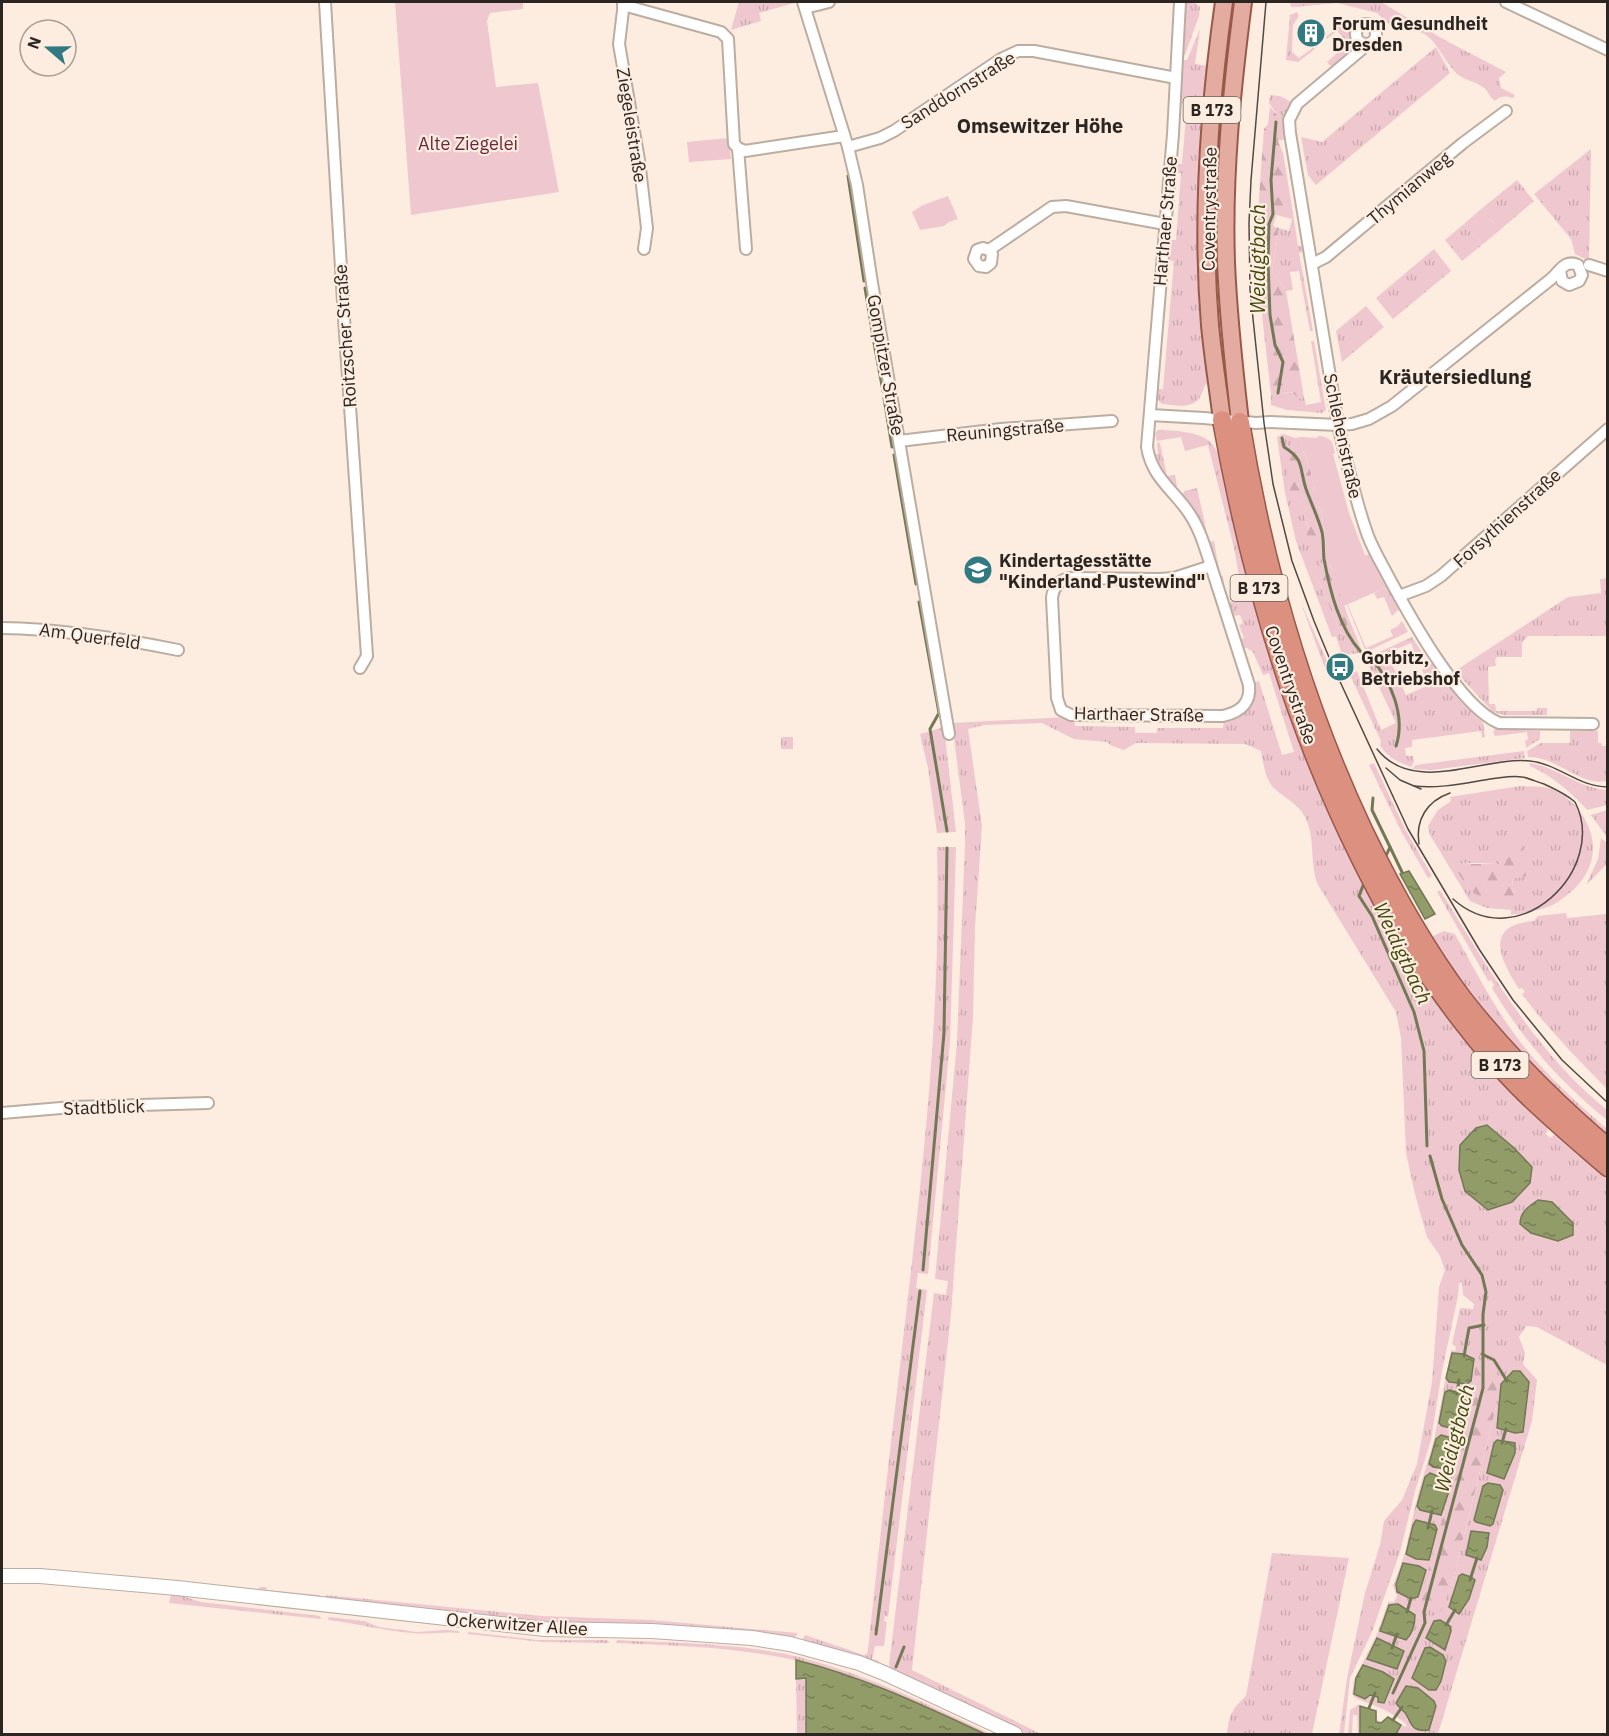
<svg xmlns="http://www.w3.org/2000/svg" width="1609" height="1736" viewBox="0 0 1609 1736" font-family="'IBM Plex Sans',sans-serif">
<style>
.grass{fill:url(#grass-tufts);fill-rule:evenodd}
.forest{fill:url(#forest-firs)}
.green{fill:#efc7cf}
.water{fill:url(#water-ripples);stroke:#737954;stroke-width:1.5}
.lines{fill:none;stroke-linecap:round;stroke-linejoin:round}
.stream{stroke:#737954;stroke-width:3}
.minor-casing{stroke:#bcada1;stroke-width:14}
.tertiary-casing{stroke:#bcada1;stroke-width:16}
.primary-casing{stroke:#98594a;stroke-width:20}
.trunk-casing{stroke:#98594a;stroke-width:21}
.minor{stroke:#fff;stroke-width:10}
.tertiary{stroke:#fff;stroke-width:14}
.primary{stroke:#e4aca0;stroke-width:16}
.trunk{stroke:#db9080;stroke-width:18}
.tram{stroke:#514944;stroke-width:1.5}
.labels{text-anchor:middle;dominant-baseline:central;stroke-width:4.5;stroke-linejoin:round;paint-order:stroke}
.shield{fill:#fdede0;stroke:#6b625b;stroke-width:1.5}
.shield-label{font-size:16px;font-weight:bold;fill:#2c2622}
.poi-label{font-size:18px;font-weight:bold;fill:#2c2622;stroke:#fdede0;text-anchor:start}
.street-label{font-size:18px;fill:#2c2622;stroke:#fdede0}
.park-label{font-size:18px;fill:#6d273c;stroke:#fdede0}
.neighbourhood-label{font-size:20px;font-weight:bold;fill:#2c2622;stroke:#fdede0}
.water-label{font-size:20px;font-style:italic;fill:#3e480b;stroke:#fdede0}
</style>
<defs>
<pattern id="grass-tufts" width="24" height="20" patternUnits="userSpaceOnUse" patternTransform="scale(1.5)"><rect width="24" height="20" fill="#efc7cf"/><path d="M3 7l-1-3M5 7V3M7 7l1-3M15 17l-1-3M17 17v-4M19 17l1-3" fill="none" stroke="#cdabb1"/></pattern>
<pattern id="forest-firs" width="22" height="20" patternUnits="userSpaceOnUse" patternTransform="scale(1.5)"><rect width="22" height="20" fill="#efc7cf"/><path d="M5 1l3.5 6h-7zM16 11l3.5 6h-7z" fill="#cdabb1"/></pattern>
<pattern id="water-ripples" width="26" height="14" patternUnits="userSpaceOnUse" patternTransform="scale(1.5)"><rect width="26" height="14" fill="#919c69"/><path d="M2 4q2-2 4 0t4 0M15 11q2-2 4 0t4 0" fill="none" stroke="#777f56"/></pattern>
</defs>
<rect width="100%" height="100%" fill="#fdede0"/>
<!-- grass -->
<g class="grass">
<path d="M739 2H794V3L759 13 761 21 731 30Z"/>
<path d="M1184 2H1194L1200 7 1199 16 1185 55 1182 54Z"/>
<path d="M1230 2H1236L1230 383H1226L1213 207 1217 115Z"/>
<path d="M1290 2H1381L1441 38 1506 72 1499 78 1501 88 1515 95 1513 98C1506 96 1501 95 1495 101 1489 97 1488 89 1481 86 1473 81 1465 80 1457 74 1434 50 1437 26 1395 30L1377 13 1337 3 1294 7H1291Z"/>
<path d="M1297 12 1299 16 1293 25 1292 52 1299 58 1314 47 1315 49 1298 62 1286 60 1290 15Z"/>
<path d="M1341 25 1353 27 1352 36 1357 48 1333 69 1327 62 1348 43 1337 31 1327 39 1326 37Z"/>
<path d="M1200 29 1195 64 1208 66 1197 260 1207 383C1203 388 1203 392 1200 397 1192 410 1175 405 1162 404L1157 399 1158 389H1163L1174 261 1167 260 1168 240H1176L1181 173H1177L1178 164H1182L1187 104 1179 103 1182 60H1187Z"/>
<path d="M1436 47 1450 73 1316 185 1308 175 1301 137 1322 142Z"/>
<path d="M1270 95 1280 96 1293 103 1286 139 1278 141V116L1269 103Z"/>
<path d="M1591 149 1589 261 1575 254 1571 239 1534 194Z"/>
<path d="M1517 180 1534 201 1500 230 1481 209Z"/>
<path d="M1292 207 1298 246H1304L1305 251 1299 253 1313 331H1310L1299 271 1290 272 1293 290 1286 291 1272 271 1279 228 1289 231 1292 219 1276 215 1278 208Z"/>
<path d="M1464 224 1482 245 1462 261 1445 240Z"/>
<path d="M1434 249 1451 271 1393 319 1376 298Z"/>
<path d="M1366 306 1384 327 1342 362 1336 331Z"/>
<path d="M1311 341H1314L1326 410 1322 413 1287 410 1271 405V394L1291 392 1299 398 1304 397 1306 405 1321 402Z"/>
<path d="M1158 430C1172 430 1200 432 1209 441 1216 447 1216 453 1224 460L1378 913 1549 1126 1546 1134 1550 1138 1557 1133 1607 1174V1365L1537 1327 1526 1326 1519 1337 1525 1353 1523 1364 1537 1380 1532 1421 1438 1734H1396L1401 1726 1376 1722V1711L1360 1706V1734H1358L1357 1715H1353L1352 1734H1348L1350 1710 1358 1705 1377 1710V1720L1381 1722 1388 1716 1405 1727 1407 1725C1393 1712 1374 1705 1355 1698L1352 1694 1354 1680 1377 1634 1388 1602H1394L1397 1596 1393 1586 1405 1553 1418 1494 1434 1440 1451 1350 1455 1351 1456 1347 1452 1344 1460 1308 1473 1309 1474 1304 1463 1295 1462 1282 1459 1283 1458 1296 1442 1371 1431 1440 1415 1491 1400 1552 1372 1632 1350 1678 1344 1734H1339L1347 1678 1365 1593 1380 1545 1384 1521 1402 1500 1417 1464 1432 1382 1439 1287 1445 1270 1440 1256 1427 1237 1415 1194 1406 1153 1401 1038 1396 1012 1317 883C1310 862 1315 838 1306 819 1299 803 1283 798 1272 786 1265 777 1263 762 1261 751L1245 744 1136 743 1124 750 1112 746 1107 742 1074 739 1042 723 984 725 968 729 982 826 975 927 973 1017 951 1314 912 1670 1041 1734H1025L893 1671 889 1665 934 1293 946 1295 948 1281 935 1279 957 1042 965 844V824L952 723 1066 717 1074 719 1075 726 1135 727V733H1157V728H1223L1224 720C1243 717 1260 704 1253 683L1259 681 1282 755 1294 752 1269 673 1263 675 1253 652 1247 648H1243L1240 640 1244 638 1239 625 1243 623 1240 615 1232 616 1229 605 1230 602 1243 598 1234 548 1208 445 1185 451 1181 437 1157 441 1155 433ZM1471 1391 1496 1407 1451 1587 1442 1518 1454 1481 1468 1425ZM1457 1392 1465 1394 1468 1398 1460 1429 1442 1426ZM1441 1435 1460 1440 1461 1443 1453 1470 1433 1467 1429 1463ZM1430 1473 1451 1482 1417 1506 1425 1477ZM1488 1483 1503 1490 1493 1524 1490 1526 1476 1522 1474 1520ZM1429 1524 1435 1525 1406 1554 1413 1525ZM1403 1563 1419 1566 1397 1592 1396 1584ZM1471 1577 1475 1581 1469 1599 1449 1607 1454 1595ZM1440 1620 1445 1650 1426 1638ZM1377 1638 1404 1651 1367 1659ZM1363 1666 1383 1672 1378 1697 1370 1695ZM1436 1706 1428 1730 1407 1720 1406 1714Z"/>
<path d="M1283 434 1295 438 1292 498 1299 501 1309 529 1320 545 1325 541 1331 568 1327 564 1319 582 1341 634 1348 632 1347 614 1362 651 1360 653 1342 655 1336 636 1332 637 1296 541 1285 493 1277 437Z"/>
<path d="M1157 442 1160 443 1167 476 1175 475 1177 486 1174 488 1159 471 1152 455 1158 454Z"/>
<path d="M1197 488 1209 542 1214 541 1220 576H1223L1225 594 1182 497 1184 491Z"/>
<path d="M1607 578V636H1528L1522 643V657H1497L1495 660 1496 666 1488 667 1489 704H1495L1496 711H1537V708H1547V715H1504L1493 712 1455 671 1568 597 1601 593 1600 579Z"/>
<path d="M1387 587 1399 609 1392 616 1384 597 1377 599 1374 593Z"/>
<path d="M1301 603 1327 661V668L1324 666Z"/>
<path d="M1347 605H1348L1366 648 1393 636 1390 630 1398 626 1402 621 1408 632 1366 652Z"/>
<path d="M1412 637 1423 654 1417 658 1411 643 1387 653 1406 695 1429 685 1422 670 1424 666 1433 663 1483 723 1485 737 1482 738 1481 731 1412 740V747L1405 748 1406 756H1413L1414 762 1411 767C1398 762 1387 757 1380 745L1381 741 1350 675 1357 671 1381 730 1396 723 1369 666 1370 659 1377 655V653Z"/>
<path d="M944 727 956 832 937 833 928 768 920 734Z"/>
<path d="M1495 729 1540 731V739L1526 748 1525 740H1528L1527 732 1495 736 1493 732Z"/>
<path d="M1570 731H1598V743H1601L1602 746H1607V781C1581 787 1558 757 1528 757L1527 751 1541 743H1570Z"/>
<rect x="781" y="737" width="12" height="12"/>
<path d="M1524 751 1525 758 1432 770 1412 769 1416 765Z"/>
<path d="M1374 763 1405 829 1432 876 1428 878 1401 831 1369 765Z"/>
<path d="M1529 763C1558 767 1578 788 1607 790V805L1587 810C1571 792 1552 776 1530 766Z"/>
<path d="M1520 786C1529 787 1540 786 1548 788 1561 792 1574 802 1581 813 1605 848 1591 882 1556 903 1543 911 1526 912 1511 915V910L1487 908 1470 901 1430 835 1428 826 1438 810 1451 801 1450 797ZM1475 863 1499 864 1526 876 1512 878 1514 897 1458 864Z"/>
<path d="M1607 810H1608L1607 837 1591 815Z"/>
<path d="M1601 838 1607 843V864L1586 885 1598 859Z"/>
<path d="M937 847H956L950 1043 928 1274 918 1273 916 1288 927 1290 888 1617 885 1616 884 1621 887 1622 884 1646H875L872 1659 879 1661 878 1664 805 1642 803 1639 805 1635 864 1655 867 1654 868 1649C877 1566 886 1483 896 1400 917 1216 942 1032 937 847Z"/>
<path d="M1440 890C1489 969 1534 1051 1607 1110V1120C1561 1083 1522 1039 1492 988L1494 985 1491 980 1488 981 1486 977 1437 892Z"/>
<path d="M1566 913 1567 918 1607 914V1089L1569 1050 1538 1015 1522 994 1525 992 1522 988 1519 989C1501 961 1482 925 1534 921L1538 916Z"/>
<path d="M1444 931 1455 934C1476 972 1496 1011 1522 1044 1547 1076 1577 1103 1607 1129V1140L1570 1109 1467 996 1431 937Z"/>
<path d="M1272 1553 1349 1558 1312 1734H1227C1229 1715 1232 1709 1246 1696Z"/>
<path d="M189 1583 258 1589 260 1587H266L267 1590 320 1595 319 1600Z"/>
<path d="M176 1594 201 1602 320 1616 321 1619 169 1603 171 1595Z"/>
<path d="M325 1595 542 1616 651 1620 798 1633 794 1639 542 1624 328 1601Z"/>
<path d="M329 1617 364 1621 379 1627 417 1632 446 1630 458 1631 460 1633C444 1631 428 1635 412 1633 384 1631 356 1623 328 1620Z"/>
<path d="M469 1632 538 1640H608L609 1643 542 1642 467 1634Z"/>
<path d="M617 1640C673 1643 731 1643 786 1654 858 1670 925 1703 991 1734H985C935 1712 886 1686 833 1670 763 1648 688 1646 616 1643Z"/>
<path d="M806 1678V1734H797L796 1679Z"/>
</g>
<!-- forest -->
<g class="forest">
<path d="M1270 107 1278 116V141L1283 153 1292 207 1278 209 1273 226 1279 228 1272 271 1286 291 1304 397 1300 399 1291 392 1271 394C1266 347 1259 300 1258 253 1257 212 1261 170 1264 129L1268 124Z"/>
<path d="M1301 437C1300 449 1306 455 1309 466 1312 476 1314 486 1314 496L1306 503 1292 499 1288 479V454L1294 447 1295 438Z"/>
<path d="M1310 506 1321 508 1325 541 1320 545 1311 544 1308 541 1307 533 1309 528 1303 513Z"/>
<path d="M1324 561 1331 568 1337 581 1347 614 1348 632 1341 634 1319 582 1320 564Z"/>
<path d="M1512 836 1520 838 1526 876 1512 879 1514 897C1477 897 1477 903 1456 869L1458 864H1499L1498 842 1507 841Z"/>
<path d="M1483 1357 1490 1361 1497 1370 1496 1407 1451 1587 1441 1611 1435 1613 1419 1604 1468 1425 1475 1369Z"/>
</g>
<!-- green -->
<g class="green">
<path d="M395 2H523V9L490 13 487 21 496 87 538 83 559 192 411 215Z"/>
<path d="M1409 70 1439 81 1422 96 1404 74Z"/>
<path d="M729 138 731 159 689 162 687 142Z"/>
<path d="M948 196 958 219 949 222 944 226 920 230 912 212 923 205Z"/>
<path d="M1481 209 1500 230 1482 245 1464 224Z"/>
<path d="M1319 436C1331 437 1333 442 1335 453L1333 454 1349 513 1365 555 1371 554 1387 587 1344 606 1327 555 1321 508 1310 506 1303 513 1304 517 1299 501 1306 502 1314 496C1314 486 1312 476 1309 466 1306 455 1300 449 1301 437L1316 438Z"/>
</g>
<!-- water -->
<g class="water">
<path d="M1409 871 1435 914 1425 919 1400 874Z"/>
<path d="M1487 1125 1513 1147 1532 1167 1530 1183 1512 1202 1488 1210 1465 1191 1459 1170 1460 1145 1476 1128Z"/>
<path d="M1538 1200 1552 1202 1573 1223V1235L1558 1241 1531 1233 1520 1224C1520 1212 1529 1206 1538 1200Z"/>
<path d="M1452 1353 1464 1354 1474 1359 1471 1381 1467 1384 1449 1382 1446 1378Z"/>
<path d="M1513 1371H1520L1529 1382 1523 1432 1515 1433 1497 1428 1501 1384Z"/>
<path d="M1449 1390 1465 1394 1469 1398 1464 1424 1460 1430 1442 1426 1439 1423 1445 1392Z"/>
<path d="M1441 1435 1460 1440 1461 1443 1452 1470 1433 1467 1429 1464 1436 1439Z"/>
<path d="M1497 1440 1515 1443V1453L1504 1479 1487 1473 1494 1443Z"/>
<path d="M1430 1473 1452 1482 1441 1515 1420 1510 1417 1506 1425 1477Z"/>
<path d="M1488 1483 1500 1485 1503 1490 1493 1524 1490 1526 1476 1522 1474 1520 1483 1486Z"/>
<path d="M1416 1520 1435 1525 1437 1529 1429 1560 1416 1559 1406 1554 1413 1525Z"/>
<path d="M1471 1531 1489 1533 1487 1547 1481 1560 1466 1555Z"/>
<path d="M1403 1563 1419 1566 1426 1570 1418 1597 1411 1599 1397 1592 1396 1584Z"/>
<path d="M1462 1574 1471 1577 1475 1580 1469 1599 1459 1614 1449 1607 1459 1576Z"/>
<path d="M1398 1604 1415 1615C1415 1625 1413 1633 1406 1640L1380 1631 1389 1605Z"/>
<path d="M1440 1620 1450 1626 1451 1631 1445 1650 1426 1638 1434 1621Z"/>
<path d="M1377 1638 1404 1651 1397 1669 1367 1659Z"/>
<path d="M1430 1647 1443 1655 1446 1661 1441 1681 1436 1690H1429L1412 1678 1425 1648Z"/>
<path d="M796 1660C864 1677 922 1705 985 1734H806V1678L796 1679Z"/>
<path d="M1363 1665 1383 1672 1394 1679 1384 1703 1378 1702V1697L1370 1695 1365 1699 1354 1694 1356 1678Z"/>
<path d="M1406 1686 1418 1688 1434 1701 1436 1706 1429 1730C1413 1732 1412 1726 1406 1714 1404 1711 1398 1707 1396 1703Z"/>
<path d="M1360 1706 1376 1711V1722L1381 1723 1388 1717 1401 1725 1396 1734H1360Z"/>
</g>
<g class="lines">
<!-- stream -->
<g class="stream">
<path d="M1276 122 1271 180 1273 214 1269 224 1268 262 1270 315 1275 345 1283 362 1278 393"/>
<path d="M848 176 864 281"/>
<path d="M865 288 873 336"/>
<path d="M874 343 883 391"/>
<path d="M884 398 892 447"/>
<path d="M1282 438 1284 447C1305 460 1299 468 1306 489 1311 503 1318 517 1322 532 1324 541 1323 550 1324 559 1330 591 1339 628 1361 652"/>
<path d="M894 455 916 584"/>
<path d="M919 602 939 713 930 729 947 831"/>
<path d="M1371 658C1391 681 1406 716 1396 746"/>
<path d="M1373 798 1372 810 1390 847 1385 858"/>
<path d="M1390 847 1402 872"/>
<path d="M1364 883 1359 896 1372 916 1414 1012 1424 1051 1427 1146"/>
<path d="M923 1270 944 1033 947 848"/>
<path d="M1482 1354 1494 1360 1507 1381"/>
<path d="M1464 1356 1469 1328 1484 1325"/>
<path d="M1457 1394 1459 1380"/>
<path d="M1449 1441 1453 1427"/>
<path d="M1502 1443 1506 1429"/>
<path d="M1440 1479 1445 1465"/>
<path d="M1428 1528 1432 1511"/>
<path d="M1470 1580 1477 1558"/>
<path d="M1407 1612 1411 1598"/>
<path d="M1446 1625 1455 1610"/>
<path d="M876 1634 920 1291"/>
<path d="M1392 1648 1397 1634"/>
<path d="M896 1667 904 1647"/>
<path d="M1393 1693 1425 1623 1424 1612 1483 1388V1314L1486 1292 1482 1275 1462 1245 1442 1199 1430 1156"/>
<path d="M1369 1708 1375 1693"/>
<path d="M1393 1720 1402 1707"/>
</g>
<!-- minor casing -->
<g class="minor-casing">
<g id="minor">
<path d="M325 2 344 318 367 656 360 668"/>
<path d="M624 2 619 44 639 160 647 228 644 249"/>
<path d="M803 2 848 147 857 185 872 283 949 734"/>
<path d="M1180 2 1173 134 1147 447C1152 478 1173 489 1189 513 1200 529 1205 548 1211 566"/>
<path d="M1506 2 1608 50"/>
<path d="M623 5 721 32 728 39 734 144 738 148 745 151 844 136"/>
<path d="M805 8 829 2"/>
<circle cx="1366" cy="34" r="10"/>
<path d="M1363 44 1361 50 1297 104 1289 120 1290 133 1338 425C1347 463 1355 500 1368 536 1373 549 1380 561 1387 574 1408 613 1458 706 1499 723L1593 724"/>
<path d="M848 147 880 138 894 131 1001 59 1018 51H1034L1176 78"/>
<path d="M738 148 746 249"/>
<path d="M989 250 992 254 991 263 986 267 979 266 974 259 977 250 983 248 989 250 1052 207 1066 206 1165 224"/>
<path d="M1312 264 1326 257 1463 143 1506 111"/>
<path d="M1589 265 1608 271"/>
<path d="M1150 415 1204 418 1256 423 1270 422 1338 425 1352 424 1369 419 1392 406 1551 279C1560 271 1565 259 1578 265L1582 275 1579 281 1569 285 1562 281 1560 271"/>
<path d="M899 441 1001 429 1112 421"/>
<path d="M1211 566 1249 685C1251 704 1240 712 1223 716L1071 715 1061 710 1057 698 1052 598C1053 587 1059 580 1070 578L1160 579 1174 578Z"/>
<path d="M1399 596 1426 586 1441 576 1608 429"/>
<path d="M2 628C62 629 119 638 178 650"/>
<path d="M2 1113 73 1107 208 1103"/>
</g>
</g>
<!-- tertiary casing -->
<g class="tertiary-casing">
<path id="tertiary" d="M2 1576H40L177 1588 545 1629 652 1631 752 1638 790 1644 859 1663 884 1673 1015 1734"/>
</g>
<!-- primary casing -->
<g class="primary-casing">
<g id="primary">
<path d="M1222 420C1218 388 1213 357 1210 325 1201 217 1209 108 1224 2"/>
<path d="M1240 422C1234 369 1228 316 1226 262 1223 175 1232 88 1243 2"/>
</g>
</g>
<!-- trunk casing -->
<g class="trunk-casing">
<g id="trunk">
<path d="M1222 420C1249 571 1292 721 1361 859 1376 889 1392 921 1411 950 1444 998 1479 1047 1520 1088 1548 1116 1578 1141 1608 1167"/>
<path d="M1240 422C1263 563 1302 701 1363 830 1391 888 1423 946 1462 998 1505 1053 1554 1102 1608 1148"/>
</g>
</g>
<!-- minor -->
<use href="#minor" class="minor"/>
<!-- tertiary -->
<use href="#tertiary" class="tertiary"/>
<!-- primary -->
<use href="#primary" class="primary"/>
<!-- trunk -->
<use href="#trunk" class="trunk"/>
<!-- tram -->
<g class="tram">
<path d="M1266 2 1251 180 1249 223 1250 290 1264 423 1273 484 1292 561 1314 621 1331 662 1408 829 1479 949 1513 1000 1562 1060 1608 1103"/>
<path d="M1377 749C1414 796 1482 756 1530 761 1559 764 1578 787 1608 787"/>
<path d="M1386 768 1400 780 1421 789"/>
<path d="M1414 786C1439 789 1465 783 1490 779 1501 778 1512 775 1522 777 1529 778 1537 782 1544 784 1555 789 1566 794 1575 802 1609 868 1519 958 1453 899"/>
<path d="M1419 844C1415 820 1427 801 1450 793"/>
</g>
</g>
<!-- icons -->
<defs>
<g id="building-disc" transform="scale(1.5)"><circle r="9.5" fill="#327a81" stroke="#fdede0"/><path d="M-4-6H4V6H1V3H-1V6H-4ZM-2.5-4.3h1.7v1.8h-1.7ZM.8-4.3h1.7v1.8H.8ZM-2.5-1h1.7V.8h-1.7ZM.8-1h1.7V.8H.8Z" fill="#fff"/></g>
<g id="school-disc" transform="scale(1.5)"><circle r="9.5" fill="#327a81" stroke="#fdede0"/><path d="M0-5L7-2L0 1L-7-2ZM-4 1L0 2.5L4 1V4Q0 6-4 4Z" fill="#fff"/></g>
<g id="bus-disc" transform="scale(1.5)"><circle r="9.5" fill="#327a81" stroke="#fdede0"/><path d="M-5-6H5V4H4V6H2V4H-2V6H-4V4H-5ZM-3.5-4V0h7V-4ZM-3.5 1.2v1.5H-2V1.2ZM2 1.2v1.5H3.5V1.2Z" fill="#fff"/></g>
</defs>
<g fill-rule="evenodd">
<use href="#building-disc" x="1311" y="33"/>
<use href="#school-disc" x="978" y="570"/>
<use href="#bus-disc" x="1340" y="667"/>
</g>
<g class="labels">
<!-- shield labels -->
<g class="shield">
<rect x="1183.5" y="97" width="57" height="26" rx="4.5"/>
<rect x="1230.5" y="575" width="57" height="26" rx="4.5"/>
<rect x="1471.5" y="1052" width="57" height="26" rx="4.5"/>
</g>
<g class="shield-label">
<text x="1212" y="110">B 173</text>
<text x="1259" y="588">B 173</text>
<text x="1500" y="1065">B 173</text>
</g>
<!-- poi labels -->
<g class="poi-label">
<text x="1332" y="23">Forum Gesundheit<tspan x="1332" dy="21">Dresden</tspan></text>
<text x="999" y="560">Kindertagesstätte<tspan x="999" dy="21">"Kinderland Pustewind"</tspan></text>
<text x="1361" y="657">Gorbitz,<tspan x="1361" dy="21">Betriebshof</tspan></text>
</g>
<!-- street labels -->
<g class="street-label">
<text transform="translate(958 90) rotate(-32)">Sanddornstraße</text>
<text transform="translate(632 125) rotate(81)">Ziegeleistraße</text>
<text transform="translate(1409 188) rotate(-40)">Thymianweg</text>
<text transform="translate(1209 209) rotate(-89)">Coventrystraße</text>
<text transform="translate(1165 221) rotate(-85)">Harthaer Straße</text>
<text transform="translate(345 336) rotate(-94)">Roitzscher Straße</text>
<text transform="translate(886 365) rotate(80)">Gompitzer Straße</text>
<text transform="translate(1005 430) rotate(-5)">Reuningstraße</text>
<text transform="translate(1343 436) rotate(78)">Schlehenstraße</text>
<text transform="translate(1507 518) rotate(-42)">Forsythienstraße</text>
<text transform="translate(90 636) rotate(8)">Am Querfeld</text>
<text transform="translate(1291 685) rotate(71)">Coventrystraße</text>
<text transform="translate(1139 714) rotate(1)">Harthaer Straße</text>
<text transform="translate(104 1107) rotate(-2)">Stadtblick</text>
<text transform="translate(517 1624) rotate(4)">Ockerwitzer Allee</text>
</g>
<!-- park labels -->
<g class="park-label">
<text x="468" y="143">Alte Ziegelei</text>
</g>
<!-- neighbourhood labels -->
<g class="neighbourhood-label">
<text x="1040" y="125">Omsewitzer Höhe</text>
<text x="1455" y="376">Kräutersiedlung</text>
</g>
<!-- water labels -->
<g class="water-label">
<text transform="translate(1257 259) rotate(-90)">Weidigtbach</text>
<text transform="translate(1403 953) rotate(65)">Weidigtbach</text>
<text transform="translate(1454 1438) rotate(-76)">Weidigtbach</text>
</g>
</g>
<!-- border -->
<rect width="1609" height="1736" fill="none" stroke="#2c2622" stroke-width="6"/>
<!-- north arrow -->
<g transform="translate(48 48) rotate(290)"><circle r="28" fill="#fdede0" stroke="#a99d94" stroke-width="1.5"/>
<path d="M0-4.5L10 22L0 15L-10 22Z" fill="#327a81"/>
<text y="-9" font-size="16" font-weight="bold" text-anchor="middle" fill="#2c2622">N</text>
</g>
</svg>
